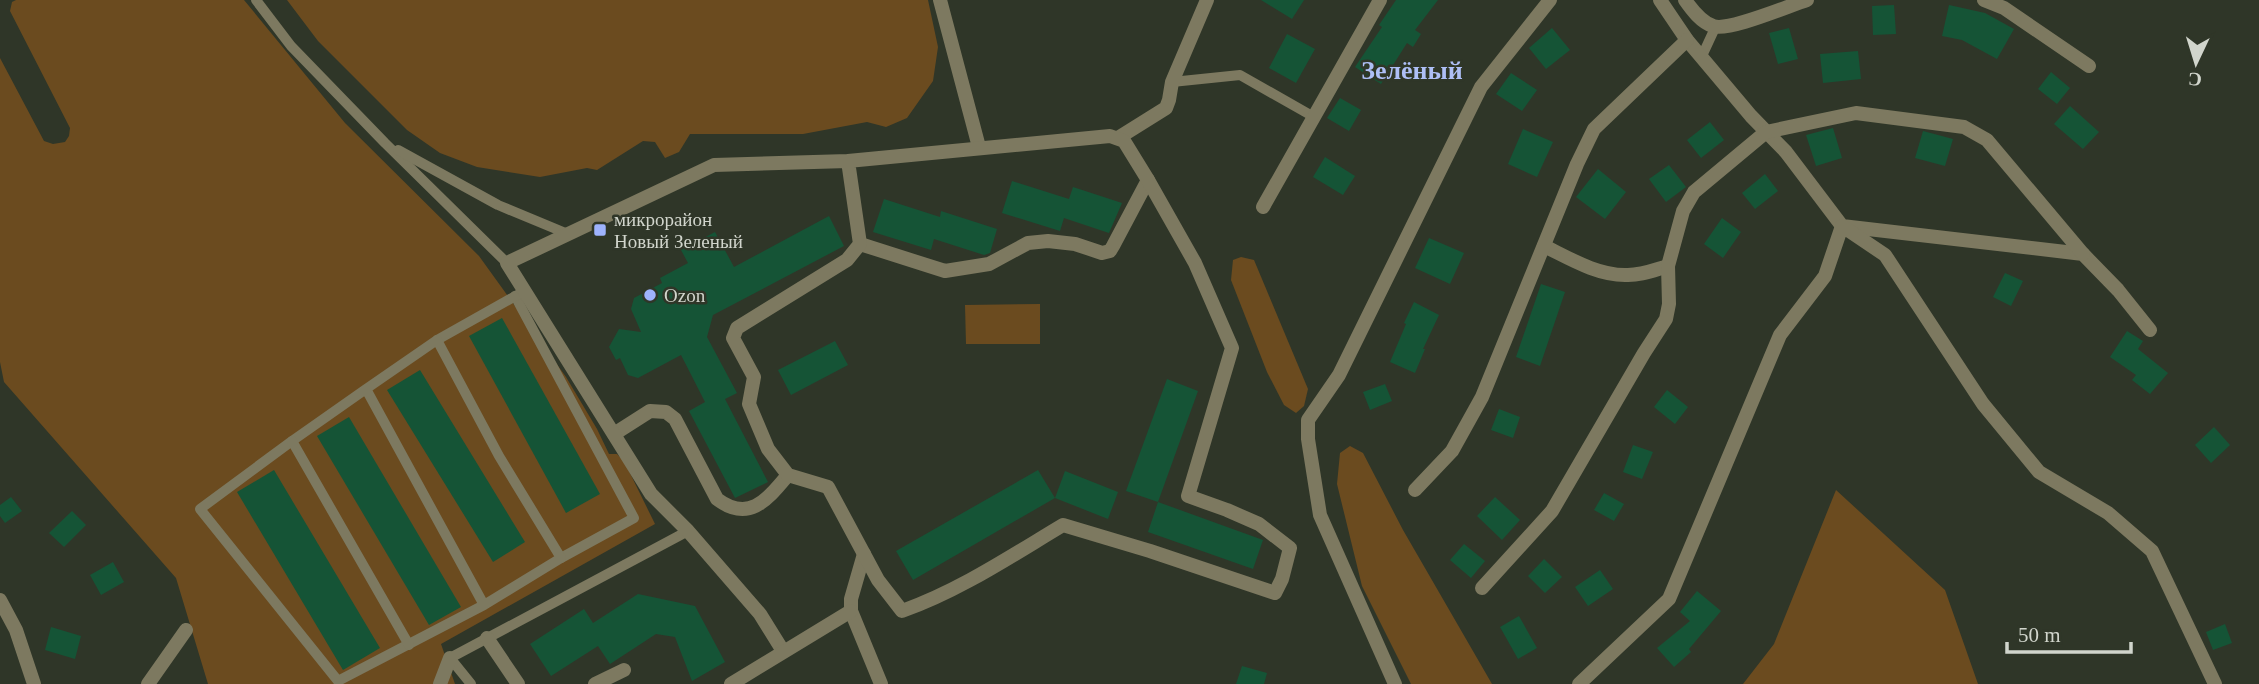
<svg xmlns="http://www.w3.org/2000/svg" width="2259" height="684" viewBox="0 0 2259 684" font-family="Georgia,serif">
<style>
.green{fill:#6b4b1f}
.building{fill:#155436}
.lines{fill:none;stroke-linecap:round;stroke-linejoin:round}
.lane{stroke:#7d7960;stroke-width:10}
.street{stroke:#7d7960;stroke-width:14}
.poi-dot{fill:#9eb3fd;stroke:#2f3628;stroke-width:2.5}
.labels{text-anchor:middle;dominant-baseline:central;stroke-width:5;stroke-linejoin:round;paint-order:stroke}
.poi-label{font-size:19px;fill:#d1d5cc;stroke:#2f3628;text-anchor:start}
.district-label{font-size:26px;font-weight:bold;fill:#aebff6;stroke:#2f3628}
</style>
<rect width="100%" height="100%" fill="#2f3628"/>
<!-- green -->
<g class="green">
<path d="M16 0H244L345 123 479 256 566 377 597 429 609 454H617L624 461 655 524 441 644 455 684H208L176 578 4 382 0 362V58L44 141 53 144 65 142 69 136 70 128 10 11 12 2Z"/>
<path d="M287 0H928L938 47 933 81 907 118 886 127 867 122 803 134H690L679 152 665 158 655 142 643 141 597 170 587 168 540 177 477 167 440 153 407 130 318 41Z"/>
<path d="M1241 257 1254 260 1308 389 1304 406 1296 413 1284 405 1267 372 1231 280 1233 260Z"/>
<path d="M1040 304V344H966L965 305Z"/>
<path d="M1350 446 1363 453 1403 530 1492 684H1411L1362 586 1337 484 1340 453Z"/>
<path d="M1836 490 1945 590 1978 684H1743L1774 644Z"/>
</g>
<!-- building -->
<g class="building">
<path d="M1261 0H1304L1292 19Z"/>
<path d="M1396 0H1438L1415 30 1421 34 1413 47 1407 43 1381 84 1355 67 1382 27 1379 25Z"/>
<path d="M1894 5 1896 34 1873 35 1872 6Z"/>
<path d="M1949 5 1985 13 2014 29 1997 59 1962 40 1942 36Z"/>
<path d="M1552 28 1570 50 1546 69 1529 48Z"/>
<path d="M1789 28 1798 59 1778 64 1769 33Z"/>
<path d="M1287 34 1315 49 1296 83 1269 68Z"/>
<path d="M1858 51 1861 79 1823 83 1820 54Z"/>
<path d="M2051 72 2070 88 2057 104 2038 89Z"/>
<path d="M1511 73 1537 90 1522 111 1496 94Z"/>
<path d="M1340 98 1361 110 1349 131 1327 118Z"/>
<path d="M2070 106 2099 132 2083 149 2054 124Z"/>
<path d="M1710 122 1724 140 1701 158 1687 140Z"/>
<path d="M1833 128 1842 158 1816 166 1806 135Z"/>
<path d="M1523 129 1553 142 1537 177 1508 164Z"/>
<path d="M1923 131 1953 139 1945 166 1915 158Z"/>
<path d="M1325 157 1355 176 1343 195 1313 177Z"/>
<path d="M1669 165 1686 187 1666 202 1649 179Z"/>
<path d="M1598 169 1626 192 1605 219 1576 197Z"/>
<path d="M1765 174 1778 191 1755 209 1742 193Z"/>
<path d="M1012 181 1069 199 1073 187 1122 203 1109 233 1064 218 1060 231 1002 213Z"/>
<path d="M884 199 940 217 941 211 997 229 990 253 984 255 934 239 931 250 873 232Z"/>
<path d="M829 216 844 246 713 315 707 337 737 393 725 399 768 482 735 498 689 411 705 402 681 355 638 378 628 375 620 358 616 360 609 347 619 329 641 332 631 309 634 298 662 283 660 278 688 263 681 250 715 232 734 267Z"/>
<path d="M1722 218 1741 232 1723 258 1704 244Z"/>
<path d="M1429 238 1464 253 1450 284 1415 268Z"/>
<path d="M2005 273 2023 281 2011 306 1993 297Z"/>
<path d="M1541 284 1565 292 1540 366 1516 357Z"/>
<path d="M1414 302 1439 315 1423 349H1425L1415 373 1390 362 1406 324 1404 323Z"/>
<path d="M502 318 600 494 566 513 469 336Z"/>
<path d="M2127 331 2143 341 2138 349 2168 373 2150 394 2132 380 2136 375 2110 357Z"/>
<path d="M835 341 848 365 791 395 778 370Z"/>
<path d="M420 370 525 542 493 562 387 390Z"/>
<path d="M1167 379 1198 391 1158 502 1126 491Z"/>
<path d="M1385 384 1392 401 1370 410 1363 392Z"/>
<path d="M1667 390 1688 407 1675 424 1654 407Z"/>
<path d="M1499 409 1520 417 1513 438 1491 430Z"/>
<path d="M349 417 461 607 429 625 317 436Z"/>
<path d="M2214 427 2230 445 2211 463 2195 445Z"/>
<path d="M1633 445 1653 452 1642 479 1623 472Z"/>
<path d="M274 470 380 648 343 670 237 492Z"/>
<path d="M1038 470 1055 498 913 580 896 551Z"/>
<path d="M1065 471 1118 492 1108 519 1055 498Z"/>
<path d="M1604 493 1624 504 1614 521 1594 510Z"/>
<path d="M11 497 22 511 5 523 0 516V505Z"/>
<path d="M1495 497 1520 520 1502 540 1477 516Z"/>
<path d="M1158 502 1263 540 1253 569 1148 532Z"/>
<path d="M72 511 86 525 64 547 49 533Z"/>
<path d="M1464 544 1485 561 1471 578 1450 560Z"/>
<path d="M1544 559 1562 577 1545 593 1528 576Z"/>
<path d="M113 562 124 582 101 595 90 575Z"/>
<path d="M1600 570 1613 589 1588 606 1575 587Z"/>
<path d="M1697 591 1721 611 1689 649 1691 652 1674 667 1657 648 1690 621 1680 612Z"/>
<path d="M638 594 695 606 725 662 692 681 675 637 656 634 610 664 598 646 551 676 530 644 584 609 593 623Z"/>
<path d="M1519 616 1537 648 1518 659 1500 627Z"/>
<path d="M2225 624 2232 643 2213 650 2206 632Z"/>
<path d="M51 627 81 636 75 659 45 650Z"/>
<path d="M1242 666 1267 673 1264 684H1236Z"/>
</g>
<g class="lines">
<!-- lane -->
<g class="lane">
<path d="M256 0 291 46 385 143 507 263"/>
<path d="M1702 56 1715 28"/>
<path d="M1172 82 1240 75 1314 117"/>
<path d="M398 150 498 205 568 234"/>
<path d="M515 296 634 518 561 558"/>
<path d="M437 340 519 294"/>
<path d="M366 389 292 441 200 509 338 681 484 605 561 558 499 456 437 340 366 389 484 605"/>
<path d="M292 441 409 645"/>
<path d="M471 684 450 658 688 531"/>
</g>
<!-- street -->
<g class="street">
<path d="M940 0 979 147"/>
<path d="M1660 0 1687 40 1751 116 1786 152 1842 226 2083 254 2118 290 2150 330"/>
<path d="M1685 0C1692 10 1701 22 1713 26 1728 32 1788 6 1807 0"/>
<path d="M1984 0 2004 8 2089 66"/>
<path d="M1118 138 1166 108 1169 100 1172 82 1207 0"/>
<path d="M1263 207 1380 0"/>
<path d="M860 244 945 271 989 264 1028 243 1048 241 1075 244 1102 253 1110 251 1113 246 1148 180"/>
<path d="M1544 246C1569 258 1596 275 1625 275 1640 276 1654 270 1668 266"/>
<path d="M614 434 650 411 666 412 675 419 717 499C749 523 767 500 788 475"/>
<path d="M1415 490 1452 451 1482 397 1577 164 1594 129 1687 40"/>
<path d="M864 554 851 599V611L881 684"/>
<path d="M1482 588 1552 511 1644 353 1666 319 1669 304 1668 266 1683 211 1694 192 1766 132 1856 113 1964 127 1987 140 2083 254"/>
<path d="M0 600 16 630 34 684"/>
<path d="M487 638 518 684"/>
<path d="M783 651 760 614 688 531 651 494 507 263 714 165 848 161 1110 136 1124 141 1148 180 1195 263 1232 348 1188 496 1227 510 1259 524 1290 548 1282 579 1275 593 1150 551 1063 525C1011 556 959 591 902 611L878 580 828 487 788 475 768 449 749 404 754 377 733 338 737 328 847 260 860 244 848 161"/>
<path d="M148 684 186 630"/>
<path d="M440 684 450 658"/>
<path d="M595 684 624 670"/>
<path d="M731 684 851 611"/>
<path d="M1395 684 1320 515 1308 439V420L1339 375 1481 87 1550 0"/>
<path d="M1579 684 1669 599 1780 335 1825 276 1842 226 1885 255 1983 404 2039 472 2108 513 2152 551 2215 684"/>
</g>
</g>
<!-- markers -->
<g class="poi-dot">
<rect x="593" y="223" width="14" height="14" rx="3.5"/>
<circle cx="650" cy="295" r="7"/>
</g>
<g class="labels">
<!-- poi labels -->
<g class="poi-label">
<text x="614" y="219">микрорайон<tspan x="614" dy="22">Новый Зеленый</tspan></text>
<text x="664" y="295">Ozon</text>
</g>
<!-- district labels -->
<g class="district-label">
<text x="1412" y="70">Зелёный</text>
</g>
</g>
<!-- north arrow -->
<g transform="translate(2196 63) rotate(184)" stroke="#2f3628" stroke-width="5" paint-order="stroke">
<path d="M0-5L12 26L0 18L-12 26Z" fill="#d1d5cc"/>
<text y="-10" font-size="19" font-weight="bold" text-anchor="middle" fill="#d1d5cc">С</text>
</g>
<!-- scale -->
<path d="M2007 642v10h124v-10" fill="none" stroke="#d1d5cc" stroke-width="3.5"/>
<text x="2018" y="642" font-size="21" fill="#d1d5cc" stroke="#2f3628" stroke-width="5" paint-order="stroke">50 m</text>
</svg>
